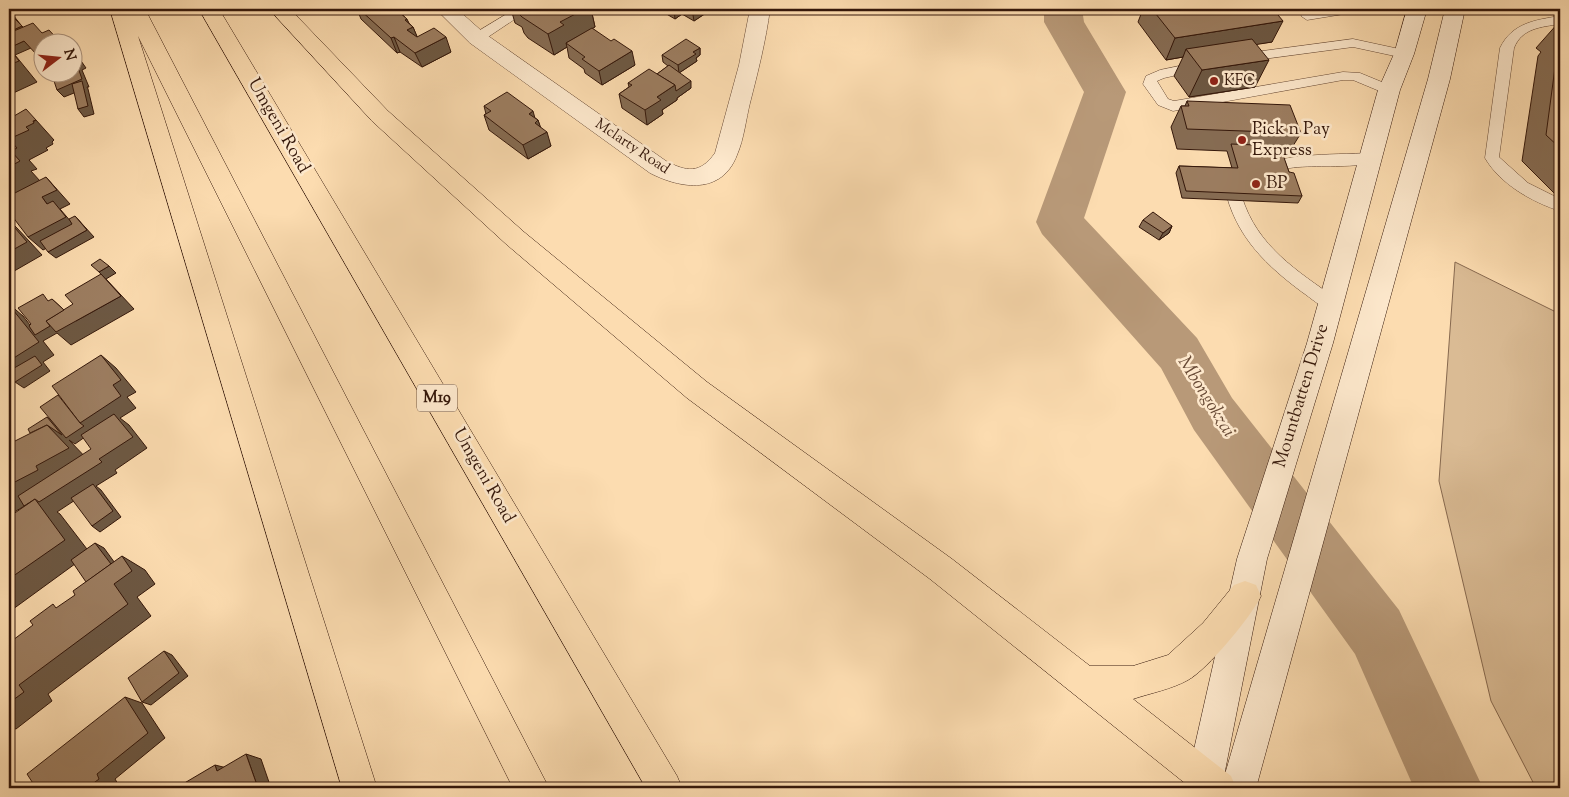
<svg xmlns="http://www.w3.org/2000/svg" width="1569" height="797" viewBox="0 0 1569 797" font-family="'Sorts Mill Goudy',serif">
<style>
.green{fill:#dabb94;stroke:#87694f}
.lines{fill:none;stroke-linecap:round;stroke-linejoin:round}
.river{fill:#b89978;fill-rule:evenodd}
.lane-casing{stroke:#664834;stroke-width:1}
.street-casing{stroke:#664834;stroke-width:1}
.secondary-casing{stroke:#34170a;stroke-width:1}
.highway-casing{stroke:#34170a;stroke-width:1}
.lane{fill:#fde8cc;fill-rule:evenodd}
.street{fill:#fde8cc;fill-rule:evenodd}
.secondary{fill:#fde8cc;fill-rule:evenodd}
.highway{fill:#fcdcb0;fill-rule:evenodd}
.wall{fill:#866c53;stroke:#34170a}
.shaded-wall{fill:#6d5843;stroke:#34170a;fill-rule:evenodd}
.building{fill:#9c7d60;stroke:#34170a}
.poi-dot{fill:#8f2418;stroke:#fde8cc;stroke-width:2}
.labels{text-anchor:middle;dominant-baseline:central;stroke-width:5;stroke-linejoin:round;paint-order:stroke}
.far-poi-label{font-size:15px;fill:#34170a;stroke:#fde8cc;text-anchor:start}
.far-street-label{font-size:15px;fill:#34170a;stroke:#fde8cc}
.shield{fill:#fde8cc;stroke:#705644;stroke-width:1}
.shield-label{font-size:16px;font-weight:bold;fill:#34170a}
.street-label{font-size:18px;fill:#34170a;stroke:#fde8cc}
.poi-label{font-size:18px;fill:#34170a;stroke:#fde8cc;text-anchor:start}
.water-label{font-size:19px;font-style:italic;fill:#694b36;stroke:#fde8cc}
</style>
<rect width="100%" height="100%" fill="#fcdcb0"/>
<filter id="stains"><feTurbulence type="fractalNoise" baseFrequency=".004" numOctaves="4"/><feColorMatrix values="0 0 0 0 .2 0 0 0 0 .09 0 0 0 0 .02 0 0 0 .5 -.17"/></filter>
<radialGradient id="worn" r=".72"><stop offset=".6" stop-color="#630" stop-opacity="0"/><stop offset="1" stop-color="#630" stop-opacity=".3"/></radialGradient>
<!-- green -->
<path class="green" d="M1455 262 1560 314V788H1536L1491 701 1439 481Z"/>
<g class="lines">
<!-- river -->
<path class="river" d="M1044 9H1082L1084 22 1126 92 1084 218 1197 338 1232 398 1399 610 1483 788H1414L1355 654 1194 430 1161 368 1042 234 1036 222 1084 92 1044 22Z"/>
<!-- lane casing -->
<g class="lane-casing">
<g id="lane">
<path d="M515 9H530L482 41H472L471 38 472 35Z"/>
<path d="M1328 9H1356L1350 13 1307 20 1301 16 1303 13Z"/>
<path d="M1395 9H1422L1423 10C1417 16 1400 15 1395 9Z"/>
<path d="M1560 16V24C1541 27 1522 28 1514 48L1499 157 1528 183 1560 199V211C1532 202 1500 184 1485 158L1500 48C1512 23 1535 20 1560 16Z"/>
<path d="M1353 39 1404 50 1411 54 1404 58 1353 47 1241 62 1234 58 1241 54Z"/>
<path d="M1199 62 1206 66 1204 69 1164 78 1157 81 1168 99 1174 101 1343 72 1360 73 1394 87 1396 90 1389 95 1353 80H1343L1173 111 1158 105 1143 84 1146 76 1160 70Z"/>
<path d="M1370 153 1375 154 1377 158 1375 162C1333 174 1268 151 1242 197 1257 246 1297 271 1337 299L1339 304 1337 309 1331 310C1320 307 1311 298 1302 292 1267 266 1239 239 1227 197 1231 190 1235 180 1242 175 1273 152 1332 155 1370 153Z"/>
</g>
</g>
<!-- street casing -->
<g class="street-casing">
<path id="street" d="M436 9H457L484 33 666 161C687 172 700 174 715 153L739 65 750 9H770C766 40 758 72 750 103 746 119 744 139 737 155 722 195 681 189 650 173L470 43Z"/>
</g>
<!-- secondary casing -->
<g class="secondary-casing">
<path id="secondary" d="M1407 9H1427L1414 54 1400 90 1333 343 1267 559 1223 781 1428 79 1445 9H1465L1450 79 1256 788H1188V776L1237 559 1307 343 1378 90 1394 54Z"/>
</g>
<!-- highway casing -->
<g class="highway-casing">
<g id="highway">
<path d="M110 9H145L549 788H513L138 36 377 788H342Z"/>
<path d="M199 9H219L677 776 682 788H646Z"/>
<path d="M269 9H290L388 111 524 232 707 382 952 559 1090 666H1133L1168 655 1203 623 1234 585 1245 581 1256 585 1261 596C1252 616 1207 670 1188 680 1172 689 1151 693 1133 699L1231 776 1236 788H1191L930 579 687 398 506 244 372 121Z"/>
</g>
</g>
<!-- lane -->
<use href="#lane" class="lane"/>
<!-- street -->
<use href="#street" class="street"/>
<!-- secondary -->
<use href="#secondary" class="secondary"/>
<!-- highway -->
<use href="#highway" class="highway"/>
</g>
<!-- wall -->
<g class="wall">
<path d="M357 9H408L409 12 403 15 409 23 413 27 417 37 451 52 422 67 400 52 397 53 361 19Z"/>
<path d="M511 9H591L595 27 592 28 635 65 602 85 585 73 584 69 569 58 567 47 554 55 528 38 524 33 522 27 515 23Z"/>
<path d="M658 9H712L694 21 682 14 675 19Z"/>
<path d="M1143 9H1273L1272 42 1256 44 1255 87 1189 97 1174 76 1183 57 1166 60 1138 22Z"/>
<path d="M1560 21V194L1556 195 1522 161 1538 56 1541 52 1536 48 1559 22Z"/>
<path d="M700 48V55L696 58 697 61 679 73 691 88 677 98V100L662 110 663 114 647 125 622 108 619 94 629 87 628 83 657 74 668 66 663 62 662 55Z"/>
<path d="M1187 101 1301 133 1288 154H1282L1289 172 1302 196 1298 203 1182 198 1176 173 1179 166 1232 168 1227 151 1177 149 1171 127 1181 106H1185Z"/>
<path d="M484 106 535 118 538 120 540 127 551 146 528 159 489 130 484 115 486 114Z"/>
<path d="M1143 220 1172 226 1169 233 1159 240 1139 227Z"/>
</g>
<!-- shaded-wall -->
<g class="shaded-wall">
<path d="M397 9H408L409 12 395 19 392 11Z"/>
<path d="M575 9H591L595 27 566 43 567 47 554 55 548 34 560 22Z"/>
<path d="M674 9H682V14L675 19Z"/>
<path d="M692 9H712L694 21Z"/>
<path d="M9 10 21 25 9 30Z"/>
<path d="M407 19 411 28 413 27 419 41 407 30 405 20Z"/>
<path d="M1283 21 1272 42 1191 55 1186 49 1183 57 1166 60 1175 38Z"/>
<path d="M22 26 29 33 9 42V32Z"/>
<path d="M394 37 400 52 397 53 391 38Z"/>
<path d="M446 37 451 52 422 67 415 53Z"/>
<path d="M24 41 31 48 15 55 37 82 9 95V48Z"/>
<path d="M72 48 86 68 82 70 89 87H87L88 89 94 114 84 117 78 109 84 89 64 97 57 90 76 62Z"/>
<path d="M700 48V55L696 58 697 61 679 73 678 65 693 52Z"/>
<path d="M632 51 635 65 602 85 599 71Z"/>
<path d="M42 53V62L37 55Z"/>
<path d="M1269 60 1255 87 1189 97 1202 70Z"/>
<path d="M691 81V88L677 98V100L662 110 663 114 647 125 645 110 657 97 675 85Z"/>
<path d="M533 111 536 122 538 120 543 134 547 132 551 146 528 159 523 145 529 114Z"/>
<path d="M36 120 54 140 52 142 53 144 46 148 48 150 29 160 37 169 31 171 40 181 9 198V167L11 151 9 139Z"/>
<path d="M46 177 70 204 60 209 79 231 43 250 28 237 47 204 42 197Z"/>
<path d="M75 216 94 237 56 258 48 252 87 230Z"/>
<path d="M9 220 17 228 42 255 9 274Z"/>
<path d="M1172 226 1169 233 1159 240 1163 233Z"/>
<path d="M109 266 116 273 106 279 134 309 71 345 57 333 43 341 54 355 43 362 50 371 24 388 15 382 41 363 14 380 9 377V304L23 316 37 334 52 299 76 321 121 296 99 272Z"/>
<path d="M101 355 116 368 136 392 127 397 136 408 120 418 129 425 147 448 115 470 117 473 96 486 101 490 121 517 100 532 92 526 95 487 57 512 60 514 90 553 9 612V579L35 500 9 515V485L36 466 47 425V417L56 423H80L113 385ZM92 432 99 459 92 464 69 440 75 444Z"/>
<path d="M95 543 104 548 120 570 96 587Z"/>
<path d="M122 556 145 570 155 584 137 597 151 616 48 694 52 701 16 729 9 727V703L19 685 114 584Z"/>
<path d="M164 651 172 655 188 676 151 705 142 702Z"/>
<path d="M125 697 142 703 165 738 115 779 118 784 112 788H87L97 774Z"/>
<path d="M246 754 261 759 271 788H258Z"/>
<path d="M215 765 231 769 217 771Z"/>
</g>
<!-- building -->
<g class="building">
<path d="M359 9H390L395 13 399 12 407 19 405 20 413 27 407 30 417 37 434 28 446 37 415 53 394 37 391 38Z"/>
<path d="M390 9H397L393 11Z"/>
<path d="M520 9H585L560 22 564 25 548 34 522 17 517 12 522 10Z"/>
<path d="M1152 9H1273L1283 21 1175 38Z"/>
<path d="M15 19 22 26 9 32V21Z"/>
<path d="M33 23 42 33 49 30 60 42H42V53L37 55 24 41 9 48V33Z"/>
<path d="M592 28 611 41 614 39 632 51 599 71 582 59 585 57 566 43Z"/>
<path d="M1560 30V148L1546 135Z"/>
<path d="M686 39 700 48 693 52 696 54 678 65 662 55Z"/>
<path d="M1252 39 1269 60 1202 70 1186 49Z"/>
<path d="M9 48 19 61 9 65Z"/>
<path d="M72 49 80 61 76 62 82 79 57 90 51 72H72Z"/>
<path d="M669 65 691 81 676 91 675 85 657 74Z"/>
<path d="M649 69 675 85 657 97 661 100 645 110 619 94 632 85 628 83Z"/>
<path d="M82 81 88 106 78 109 72 84Z"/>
<path d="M507 92 533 111 529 114 538 120 535 123 547 132 523 145 484 115 491 111 484 106Z"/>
<path d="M1187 101 1290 105 1301 133 1187 129 1181 106H1189Z"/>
<path d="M26 109 36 120 33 121 34 123 26 127 29 130 9 139 17 148 11 151 20 161 9 167V119Z"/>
<path d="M1231 144 1280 146 1289 172 1294 173 1302 196 1186 191 1179 166 1238 168Z"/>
<path d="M46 177 57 190 42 197 47 204 53 201 66 217 28 237 9 212V196Z"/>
<path d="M1153 212 1172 226 1163 233 1143 220Z"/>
<path d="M75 216 87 230 48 252 40 241 72 224 69 219Z"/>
<path d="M9 221 27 242 9 252Z"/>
<path d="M100 259 109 266 99 272 91 265Z"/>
<path d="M101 274 121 296 56 332 46 321 73 304 65 295Z"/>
<path d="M43 294 48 301 52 299 64 310 46 321 50 326 35 335 29 326 31 324 18 308Z"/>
<path d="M9 305 39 342 9 361Z"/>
<path d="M101 355 121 380 113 385 121 396 80 423 52 386Z"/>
<path d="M35 356 42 365 15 382 9 373V371Z"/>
<path d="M58 395 80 423 84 426 66 438 40 407Z"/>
<path d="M114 414 133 437 99 459 102 462 39 502 35 499 24 506 18 496 91 449 81 435Z"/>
<path d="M47 417 62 435 47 425 30 433 28 429Z"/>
<path d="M47 425 69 448 36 466 38 470 9 485V444Z"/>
<path d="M93 484 113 511 92 526 71 498Z"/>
<path d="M35 499 65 540 9 579V517Z"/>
<path d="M95 543 111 564 86 582 71 560Z"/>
<path d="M122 556 132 571 114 584 128 604 19 685 24 692 9 703V643L33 625 30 621 53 604 56 608 75 595 73 591Z"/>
<path d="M164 651 179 673 142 702 128 678Z"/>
<path d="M125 697 148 733 97 774 99 779 87 788H36L27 774Z"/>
<path d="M246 754 258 788H176L215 765 217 771Z"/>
</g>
<!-- markers -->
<g class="poi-dot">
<circle cx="1214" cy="81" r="5"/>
<circle cx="1242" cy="140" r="5"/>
<circle cx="1256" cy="184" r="5"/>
</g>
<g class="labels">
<!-- far-poi labels -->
<g class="far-poi-label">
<text x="1224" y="81">KFC</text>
</g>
<!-- far-street labels -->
<g class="far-street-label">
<text transform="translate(632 147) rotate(34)">Mclarty Road</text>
</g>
<!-- shield labels -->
<rect class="shield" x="417" y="384.5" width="40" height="27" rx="4"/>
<g class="shield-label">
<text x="437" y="398">M19</text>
</g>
<!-- street labels -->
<g class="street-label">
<text transform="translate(278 126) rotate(60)">Umgeni Road</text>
<text transform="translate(1302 396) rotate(-73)">Mountbatten Drive</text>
<text transform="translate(483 476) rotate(60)">Umgeni Road</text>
</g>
<!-- poi labels -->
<g class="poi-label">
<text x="1252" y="130">Pick n Pay<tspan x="1252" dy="21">Express</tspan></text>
<text x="1266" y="184">BP</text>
</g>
<!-- water labels -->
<g class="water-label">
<text transform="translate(1206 397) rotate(58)">Mbongokzai</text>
</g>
</g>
<!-- margin -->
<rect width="1569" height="797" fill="none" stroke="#fcdcb0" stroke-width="30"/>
<rect x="10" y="10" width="1549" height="777" fill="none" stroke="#34170a" stroke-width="2.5"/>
<rect x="15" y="15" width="1539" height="767" fill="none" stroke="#34170a"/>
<!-- north arrow -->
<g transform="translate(58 58) rotate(74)"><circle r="24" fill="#fde8cc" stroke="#ad947e"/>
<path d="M0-4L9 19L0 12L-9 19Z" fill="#8f2418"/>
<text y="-8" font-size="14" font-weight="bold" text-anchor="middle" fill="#34170a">N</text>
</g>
<rect width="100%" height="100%" filter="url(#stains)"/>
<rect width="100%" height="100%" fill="url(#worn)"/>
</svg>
